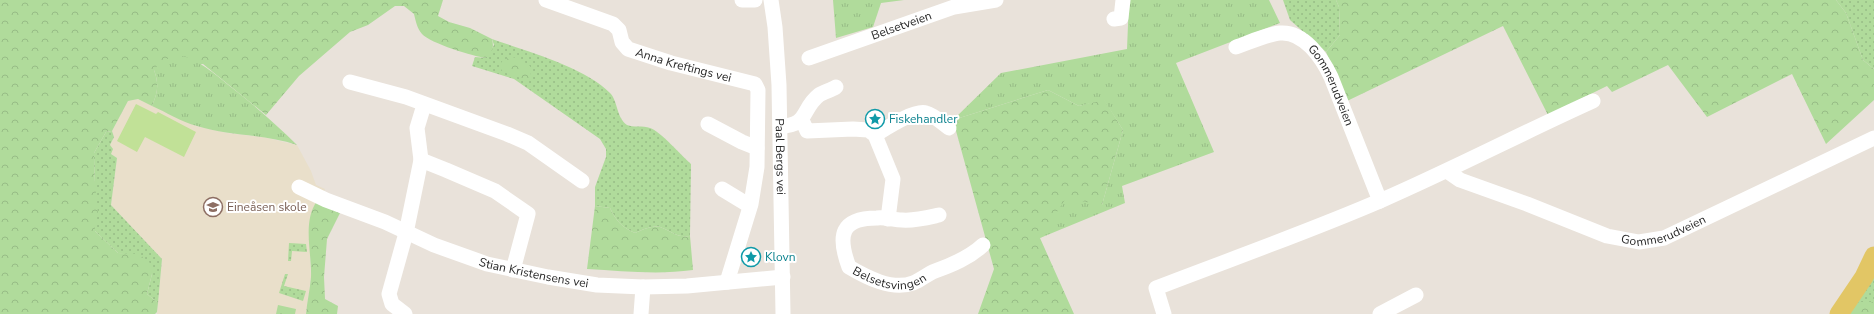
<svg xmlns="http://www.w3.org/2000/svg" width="1874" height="314" viewBox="0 0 1874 314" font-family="'Nunito Sans',sans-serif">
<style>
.education{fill:#e9dfca}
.grass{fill:url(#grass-dots)}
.forest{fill:url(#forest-crowns)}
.park{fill:url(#park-tufts)}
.pitch{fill:#c1e197}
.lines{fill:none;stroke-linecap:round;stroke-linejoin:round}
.minor{stroke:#fff;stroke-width:15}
.major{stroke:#e2c665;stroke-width:19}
.labels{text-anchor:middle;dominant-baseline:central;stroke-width:4;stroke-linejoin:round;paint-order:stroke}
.street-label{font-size:12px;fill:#272727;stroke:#fff}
.culture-label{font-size:12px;fill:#0d838f;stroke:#fff;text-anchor:start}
.education-label{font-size:12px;fill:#785e54;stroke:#fff;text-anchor:start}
</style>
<defs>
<pattern id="grass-dots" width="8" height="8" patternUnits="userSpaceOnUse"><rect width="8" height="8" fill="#b0db9b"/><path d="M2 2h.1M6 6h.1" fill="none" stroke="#97bc86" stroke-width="1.8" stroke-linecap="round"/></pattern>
<pattern id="forest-crowns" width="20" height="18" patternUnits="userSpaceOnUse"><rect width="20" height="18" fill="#b0db9b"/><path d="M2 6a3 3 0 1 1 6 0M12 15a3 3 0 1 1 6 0" fill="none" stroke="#97bc86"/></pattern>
<pattern id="park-tufts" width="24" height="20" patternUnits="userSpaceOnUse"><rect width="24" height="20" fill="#b0db9b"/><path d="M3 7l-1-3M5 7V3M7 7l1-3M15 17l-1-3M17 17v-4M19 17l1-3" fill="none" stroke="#97bc86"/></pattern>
</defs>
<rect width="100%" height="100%" fill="#e9e2da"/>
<!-- education -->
<path class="education" d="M138 99 196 126 227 133 263 137 297 145 311 171 316 185 325 189 309 226 311 277 306 314H157L162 259 111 205 117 158 111 154 110 145 114 137 112 131 128 101Z"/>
<!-- grass -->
<g class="grass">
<path d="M1283 0H1336L1339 7 1340 35 1326 52 1290 20Z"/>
<path d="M1836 0H1874V69L1863 60 1846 13Z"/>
<path d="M492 39C526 51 585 67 610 93 618 101 616 117 627 125 633 128 643 125 650 128 660 131 682 156 691 164L690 236C676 238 672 231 660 227 652 225 642 230 635 233 622 227 616 221 610 208L595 206V187L606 157V149L600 139 514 79 472 66 475 57 487 58 494 45Z"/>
<path d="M112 131 114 137 110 145 113 149 111 154 117 158 111 205 162 259 158 303 147 294 152 274 124 254 118 253 95 231 94 153 106 132Z"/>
<path d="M289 243 306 244 307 252 292 251 291 261H288Z"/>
<path d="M285 274H288L284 286 306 291 303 301 279 293Z"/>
<path d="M1874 276V302H1858Z"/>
</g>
<!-- forest -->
<g class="forest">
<path d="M0 0H443L438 16 449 22 470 28 492 39C494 47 493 52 487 58 474 57 430 43 422 34 417 28 416 22 414 14L404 6H395L368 25 350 32 299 76 266 115 203 64 154 70C159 84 158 92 152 106L138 99 128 101 112 131 106 132 94 153V173L98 214 95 219V231L118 253 139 254 150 263 152 274 147 294 158 303 157 312 155 314H0Z"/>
<path d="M1336 0H1836L1846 13 1863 60 1874 69V100L1826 144 1792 74 1707 117 1668 65 1612 92 1607 86 1548 115 1503 26 1347 101 1326 52 1340 35 1339 7Z"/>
<path d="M512 57 520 59 530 66 531 76 527 80 503 72 499 66 503 60Z"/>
<path d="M1048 90 1079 106 1104 99 1123 130 1102 205 1040 238 1074 314H978L994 269 953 120Z"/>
<path d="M317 201 340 213 327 239 324 277 325 299 338 306 337 314H306C307 302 310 289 311 277 312 253 302 222 317 201Z"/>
<path d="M595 206 610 208C616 221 622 227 635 233 642 230 652 225 660 227 672 231 676 238 690 236L693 270C658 275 622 271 587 269Z"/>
<path d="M1858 302H1874V314H1848Z"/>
</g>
<!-- park -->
<g class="park">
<path d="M833 0H904L881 3 873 27 836 38Z"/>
<path d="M1129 0H1269L1280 23 1176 63 1214 152 1122 186 1125 203 1040 238 1066 198 1102 205 1123 130 1104 100 1079 106 1048 90 953 120 1001 73 1127 49Z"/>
<path d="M184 56C205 65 214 73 231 87 254 105 276 124 297 145 264 134 229 136 197 126 181 122 166 112 152 106 158 92 159 84 154 70 162 58 171 57 184 56Z"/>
<path d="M278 305 296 309 295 314H276Z"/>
</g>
<!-- pitch -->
<path class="pitch" d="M136 104 156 114 158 112 196 132 184 157 145 137 137 152 117 141Z"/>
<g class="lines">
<!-- minor -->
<g class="minor">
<path id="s1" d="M546 0 613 24 619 30 622 42 628 49 671 63 755 84 758 90 757 167 751 204 727 282"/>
<path d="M742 0H755"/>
<path id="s2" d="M771 0 775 27 779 85 783 314"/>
<path d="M1114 19 1121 18 1123 0"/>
<path id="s3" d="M1236 47C1248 43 1267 34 1280 33 1304 31 1322 58 1331 77L1380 201"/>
<path id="s4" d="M809 58 954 7 996 0"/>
<path d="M350 82 406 97 507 134 528 143 582 181"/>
<path d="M802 120 807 131 853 129 868 130 875 135 893 179 888 219"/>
<path d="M708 124 742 142 757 148"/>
<path d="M780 126C809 126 801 109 819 95 824 92 831 90 836 87"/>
<path d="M875 135C885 129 915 109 926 113 934 115 942 123 949 128"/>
<path d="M421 160 446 170 495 191 528 214 513 270"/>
<path id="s5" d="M1447 171 1460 180 1527 204 1607 236 1639 242 1664 238 1874 138"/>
<path id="s6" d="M299 187 326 200 385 222 434 245 487 264 548 277 597 285 643 287 687 286 783 277"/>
<path d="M722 189 750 206"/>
<path id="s7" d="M939 215C926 218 915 221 902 220 894 220 885 217 877 218 841 218 837 235 849 267 866 277 892 291 913 283 921 280 927 274 935 271 952 265 969 258 983 245"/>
<path d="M405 314 392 304 389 294 406 233 421 160 417 128 424 105"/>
<path d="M641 314 643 287"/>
<path d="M1164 314 1156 288C1231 259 1308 232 1382 200 1453 169 1522 133 1593 101"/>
<path d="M1380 314 1416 295"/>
</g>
<!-- major -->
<path class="major" d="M1839 314 1864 277 1874 256"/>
</g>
<!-- icons -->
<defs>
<g id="sight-ring" transform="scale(1)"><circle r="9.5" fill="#fff" stroke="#0f9aa8" stroke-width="1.5"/><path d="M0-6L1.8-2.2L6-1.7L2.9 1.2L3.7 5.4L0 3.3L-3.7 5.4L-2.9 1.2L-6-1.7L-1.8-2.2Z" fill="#0f9aa8"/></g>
<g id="school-ring" transform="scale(1)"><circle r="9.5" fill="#fff" stroke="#8d6e63" stroke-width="1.5"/><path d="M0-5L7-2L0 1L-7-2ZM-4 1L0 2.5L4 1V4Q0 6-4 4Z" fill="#8d6e63"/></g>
</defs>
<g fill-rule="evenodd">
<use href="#sight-ring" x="875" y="119"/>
<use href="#school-ring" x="213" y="207"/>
<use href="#sight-ring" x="751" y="257"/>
</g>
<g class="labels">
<!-- street labels -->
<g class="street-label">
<text stroke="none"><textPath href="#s4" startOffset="98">Belsetveien</textPath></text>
<text stroke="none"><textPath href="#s1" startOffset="159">Anna Kreftings vei</textPath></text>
<text stroke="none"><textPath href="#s3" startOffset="125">Gommerudveien</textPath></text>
<text stroke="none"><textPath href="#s2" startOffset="157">Paal Bergs vei</textPath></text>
<text stroke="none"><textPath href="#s5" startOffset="232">Gommerudveien</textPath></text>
<text stroke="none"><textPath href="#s7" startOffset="180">Belsetsvingen</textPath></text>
<text stroke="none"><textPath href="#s6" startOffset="251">Stian Kristensens vei</textPath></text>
</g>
<!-- culture labels -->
<g class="culture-label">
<text x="889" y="119">Fiskehandler</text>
<text x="765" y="257">Klovn</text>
</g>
<!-- education labels -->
<g class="education-label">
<text x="227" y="207">Eineåsen skole</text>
</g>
</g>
</svg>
